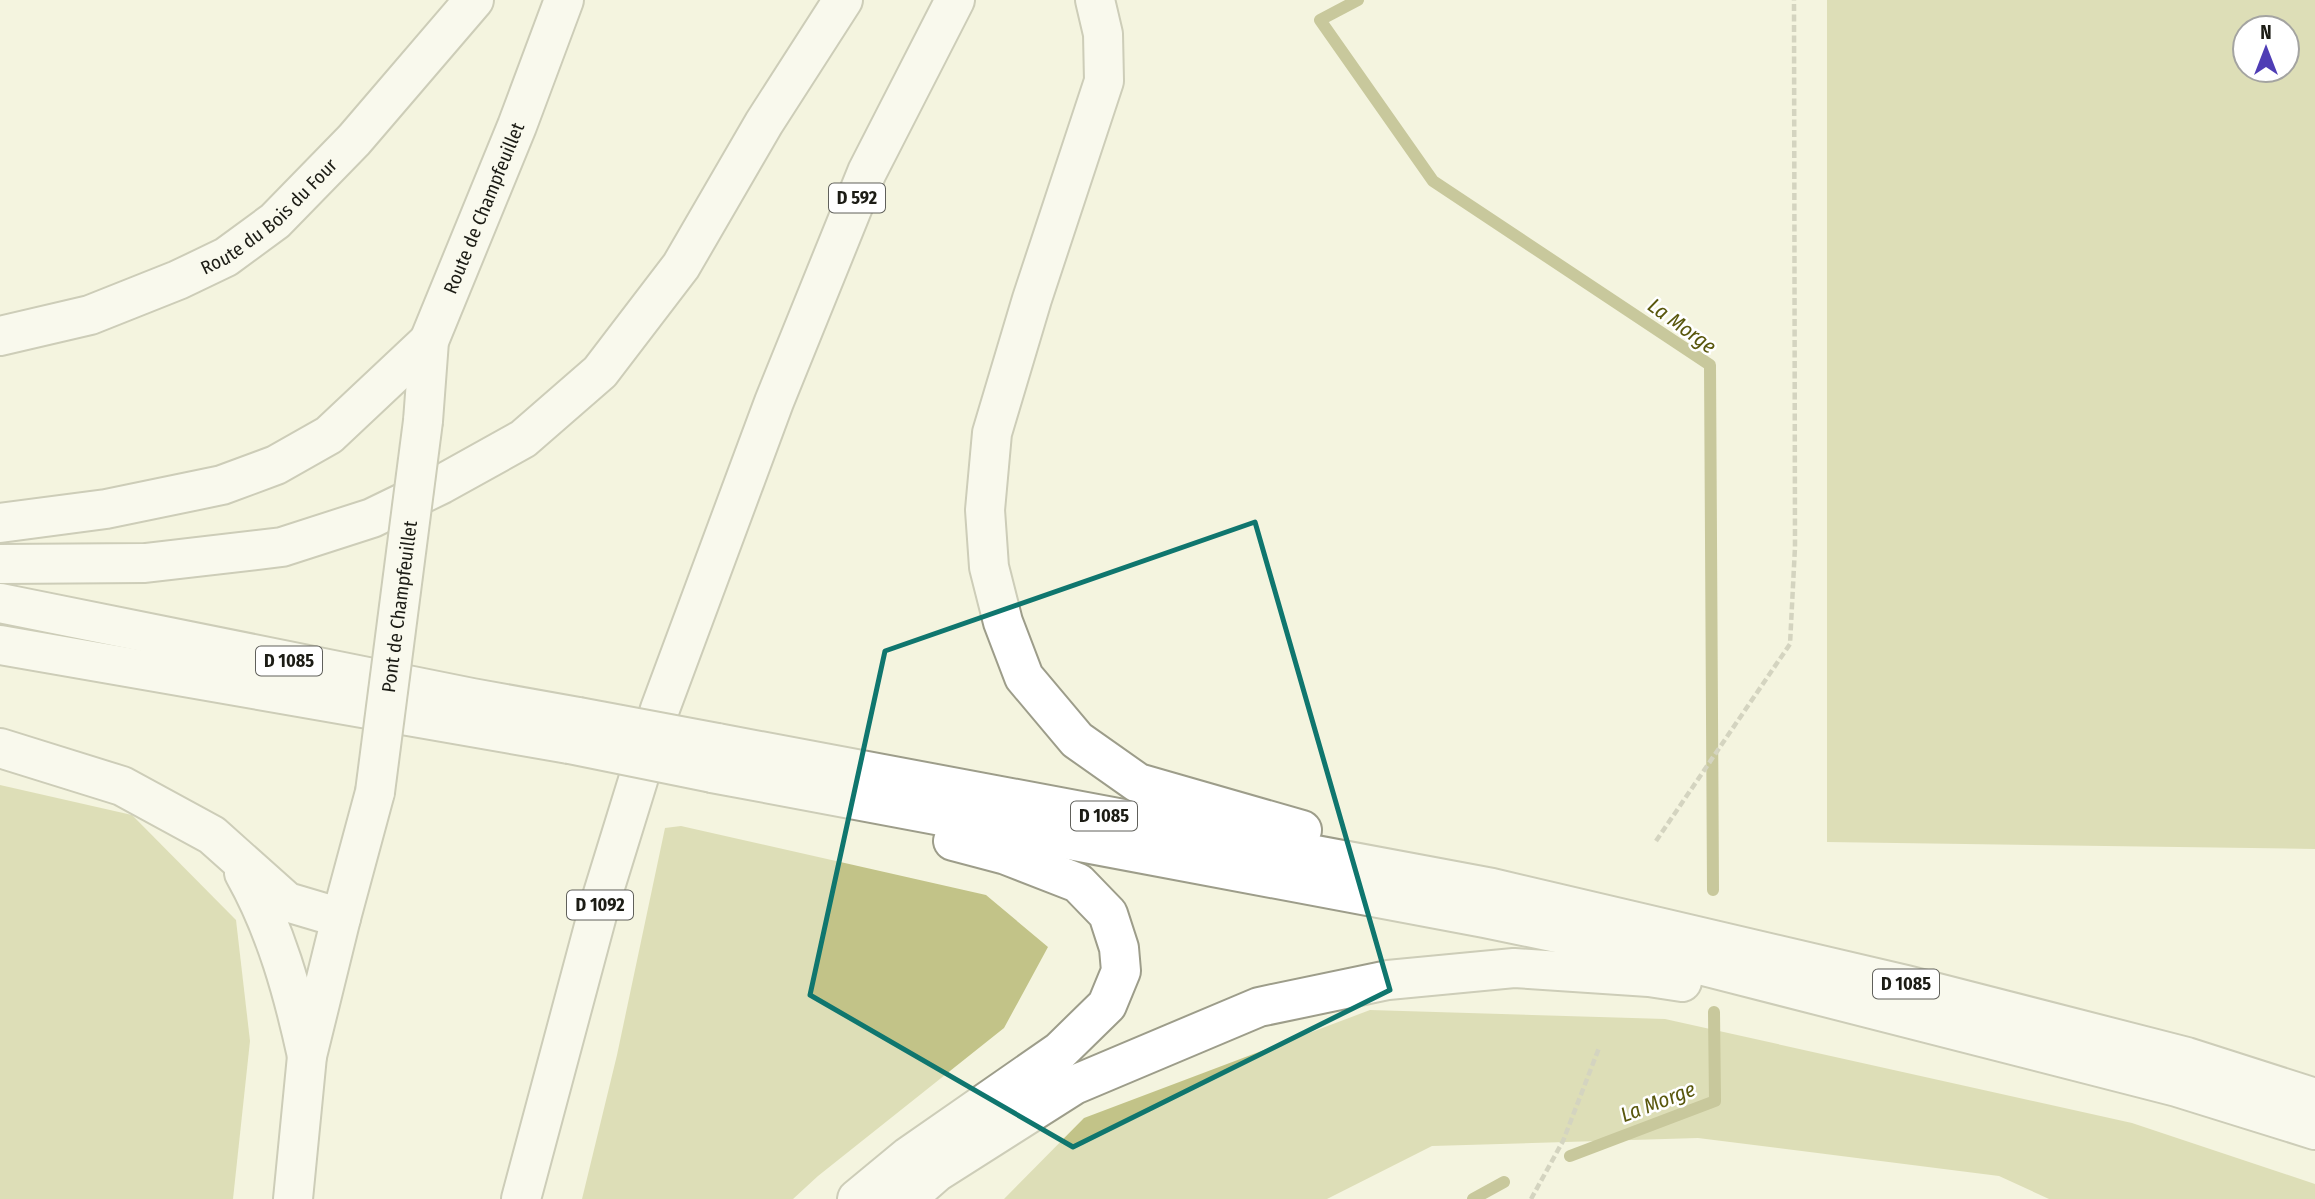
<svg xmlns="http://www.w3.org/2000/svg" width="2315" height="1199" viewBox="0 0 2315 1199" font-family="'Fira Sans Condensed',sans-serif">
<style>
.green{fill:#c2c388;fill-rule:evenodd}
.lines{fill:none;stroke-linecap:round;stroke-linejoin:round}
.stream{stroke:#92924c;stroke-width:12}
.minor-casing{stroke:#9d9d8a;stroke-width:42}
.major-casing{stroke:#9d9d8a;stroke-width:42}
.path{stroke:#adad9c;stroke-width:4.5;stroke-dasharray:7 3.5;stroke-linecap:butt}
.minor{stroke:#fff;stroke-width:38}
.major{stroke:#fff;stroke-width:38}
.minor-bridge-casing{stroke:#9d9d8a;stroke-width:42;stroke-linecap:butt}
.major-bridge-casing{stroke:#9d9d8a;stroke-width:42;stroke-linecap:butt}
.minor-bridge{stroke:#fff;stroke-width:38}
.major-bridge{stroke:#fff;stroke-width:38}
.marked{fill:none;stroke:#0f766e;stroke-width:5;stroke-linejoin:round}
.labels{text-anchor:middle;dominant-baseline:central;stroke-width:5;stroke-linejoin:round;paint-order:stroke}
.shield{fill:#fff;stroke:#60605b;stroke-width:2}
.shield-label{font-size:18px;font-weight:bold;fill:#1c1c15}
.street-label{font-size:19px;fill:#1c1c15;stroke:#fff}
.water-label{font-size:21px;font-style:italic;fill:#59570d;stroke:#fff}
</style>
<rect width="100%" height="100%" fill="#f4f4df"/>
<!-- green -->
<g class="green">
<path d="M1827 0H2315V849L1827 842ZM2245 28H2287V70H2245Z"/>
<path d="M0 785 132 815 236 920 250 1041 233 1199H0Z"/>
<path d="M681 826 986 895 1048 947 1004 1028 818 1176 793 1199H582L617 1055 665 828Z"/>
<path d="M1370 1010 1665 1019 2132 1123 2315 1184V1199H2049L1999 1176 1698 1138 1432 1146 1327 1199H1004L1084 1118Z"/>
</g>
<g class="lines">
<!-- stream -->
<g class="stream">
<path d="M1358 0 1320 20 1433 181 1710 365 1713 890"/>
<path d="M1570 1156 1715 1101 1714 1012"/>
<path d="M1473 1199 1504 1182"/>
</g>
<!-- minor casing -->
<g class="minor-casing">
<g id="minor">
<path id="s1" d="M0 336 90 315 178 280 226 257 275 221 354 140 474 0"/>
<path id="s2" d="M423 421 429 341 517 126 564 0"/>
<path d="M293 1199 307 1056 341 918 375 792"/>
</g>
</g>
<!-- major casing -->
<g class="major-casing">
<g id="major">
<path d="M1095 0 1103 34 1104 81 1032 299 992 433 985 510 989 567 1003 622 1024 677 1077 740 1138 783 1302 830"/>
<path d="M0 523 106 509 222 485 276 465 329 435 429 341"/>
<path d="M0 564 145 563 282 547 372 518 442 484 523 439 600 372 681 266 764 123 843 0"/>
<path d="M0 603 472 698 578 717"/>
<path d="M0 645 569 744"/>
<path d="M717 743 1492 888 1906 985 2187 1057 2315 1098"/>
<path d="M0 748 122 786 212 835 287 902 341 918"/>
<path d="M712 773 1485 918 1653 953 2177 1087 2315 1130"/>
<path d="M244 873C276 930 293 992 307 1056"/>
<path d="M521 1199 601 900 660 709 774 402 867 172 955 0"/>
<path d="M857 1199 909 1156 1060 1051 1107 1005 1121 971 1119 948 1108 914 1078 883 1006 855 953 841"/>
<path d="M906 1199 937 1172 1074 1085 1259 1007 1388 980 1514 968 1649 977 1682 982"/>
</g>
</g>
<!-- path -->
<g class="path">
<path d="M1656 841 1790 644 1795 547 1794 0"/>
<path d="M1531 1199 1563 1141 1599 1048"/>
</g>
<!-- minor -->
<use href="#minor" class="minor"/>
<!-- major -->
<use href="#major" class="major"/>
<!-- minor-bridge casing -->
<g class="minor-bridge-casing">
<g id="minor-bridge">
<path id="s3" d="M375 792 423 421"/>
</g>
</g>
<!-- major-bridge casing -->
<g class="major-bridge-casing">
<g id="major-bridge">
<path d="M578 717 717 743"/>
<path d="M569 744 712 773"/>
</g>
</g>
<!-- minor-bridge -->
<use href="#minor-bridge" class="minor-bridge"/>
<!-- major-bridge -->
<use href="#major-bridge" class="major-bridge"/>
</g>
<!-- marked area -->
<path d="M0 0H2315V1199H0ZM1255 522 1390 990 1073 1147 810 995 885 651Z" fill="#f4f4df" fill-opacity=".55" fill-rule="evenodd"/>
<path class="marked" d="M1255 522 1390 990 1073 1147 810 995 885 651Z"/>
<g class="labels">
<!-- shield labels -->
<g class="shield">
<rect x="829" y="183.5" width="56" height="29" rx="5"/>
<rect x="256" y="646.5" width="66" height="29" rx="5"/>
<rect x="1071" y="801.5" width="66" height="29" rx="5"/>
<rect x="567" y="890.5" width="66" height="29" rx="5"/>
<rect x="1873" y="969.5" width="66" height="29" rx="5"/>
</g>
<g class="shield-label">
<text x="857" y="198">D 592</text>
<text x="289" y="661">D 1085</text>
<text x="1104" y="816">D 1085</text>
<text x="600" y="905">D 1092</text>
<text x="1906" y="984">D 1085</text>
</g>
<!-- street labels -->
<g class="street-label">
<text stroke="none"><textPath href="#s2" startOffset="224">Route de Champfeuillet</textPath></text>
<text stroke="none"><textPath href="#s1" startOffset="299">Route du Bois du Four</textPath></text>
<text stroke="none"><textPath href="#s3" startOffset="187">Pont de Champfeuillet</textPath></text>
</g>
<!-- water labels -->
<g class="water-label">
<text transform="translate(1682 326) rotate(36)">La Morge</text>
<text transform="translate(1658 1102) rotate(-21)">La Morge</text>
</g>
</g>
<!-- north arrow -->
<g transform="translate(2266 49)"><circle r="33" fill="#ffffff" stroke="#a4a4a1" stroke-width="2"/>
<path d="M0-5L12 26L0 18L-12 26Z" fill="#4f3db5"/>
<text y="-10" font-size="19" font-weight="bold" text-anchor="middle" fill="#1c1c15">N</text>
</g>
</svg>
